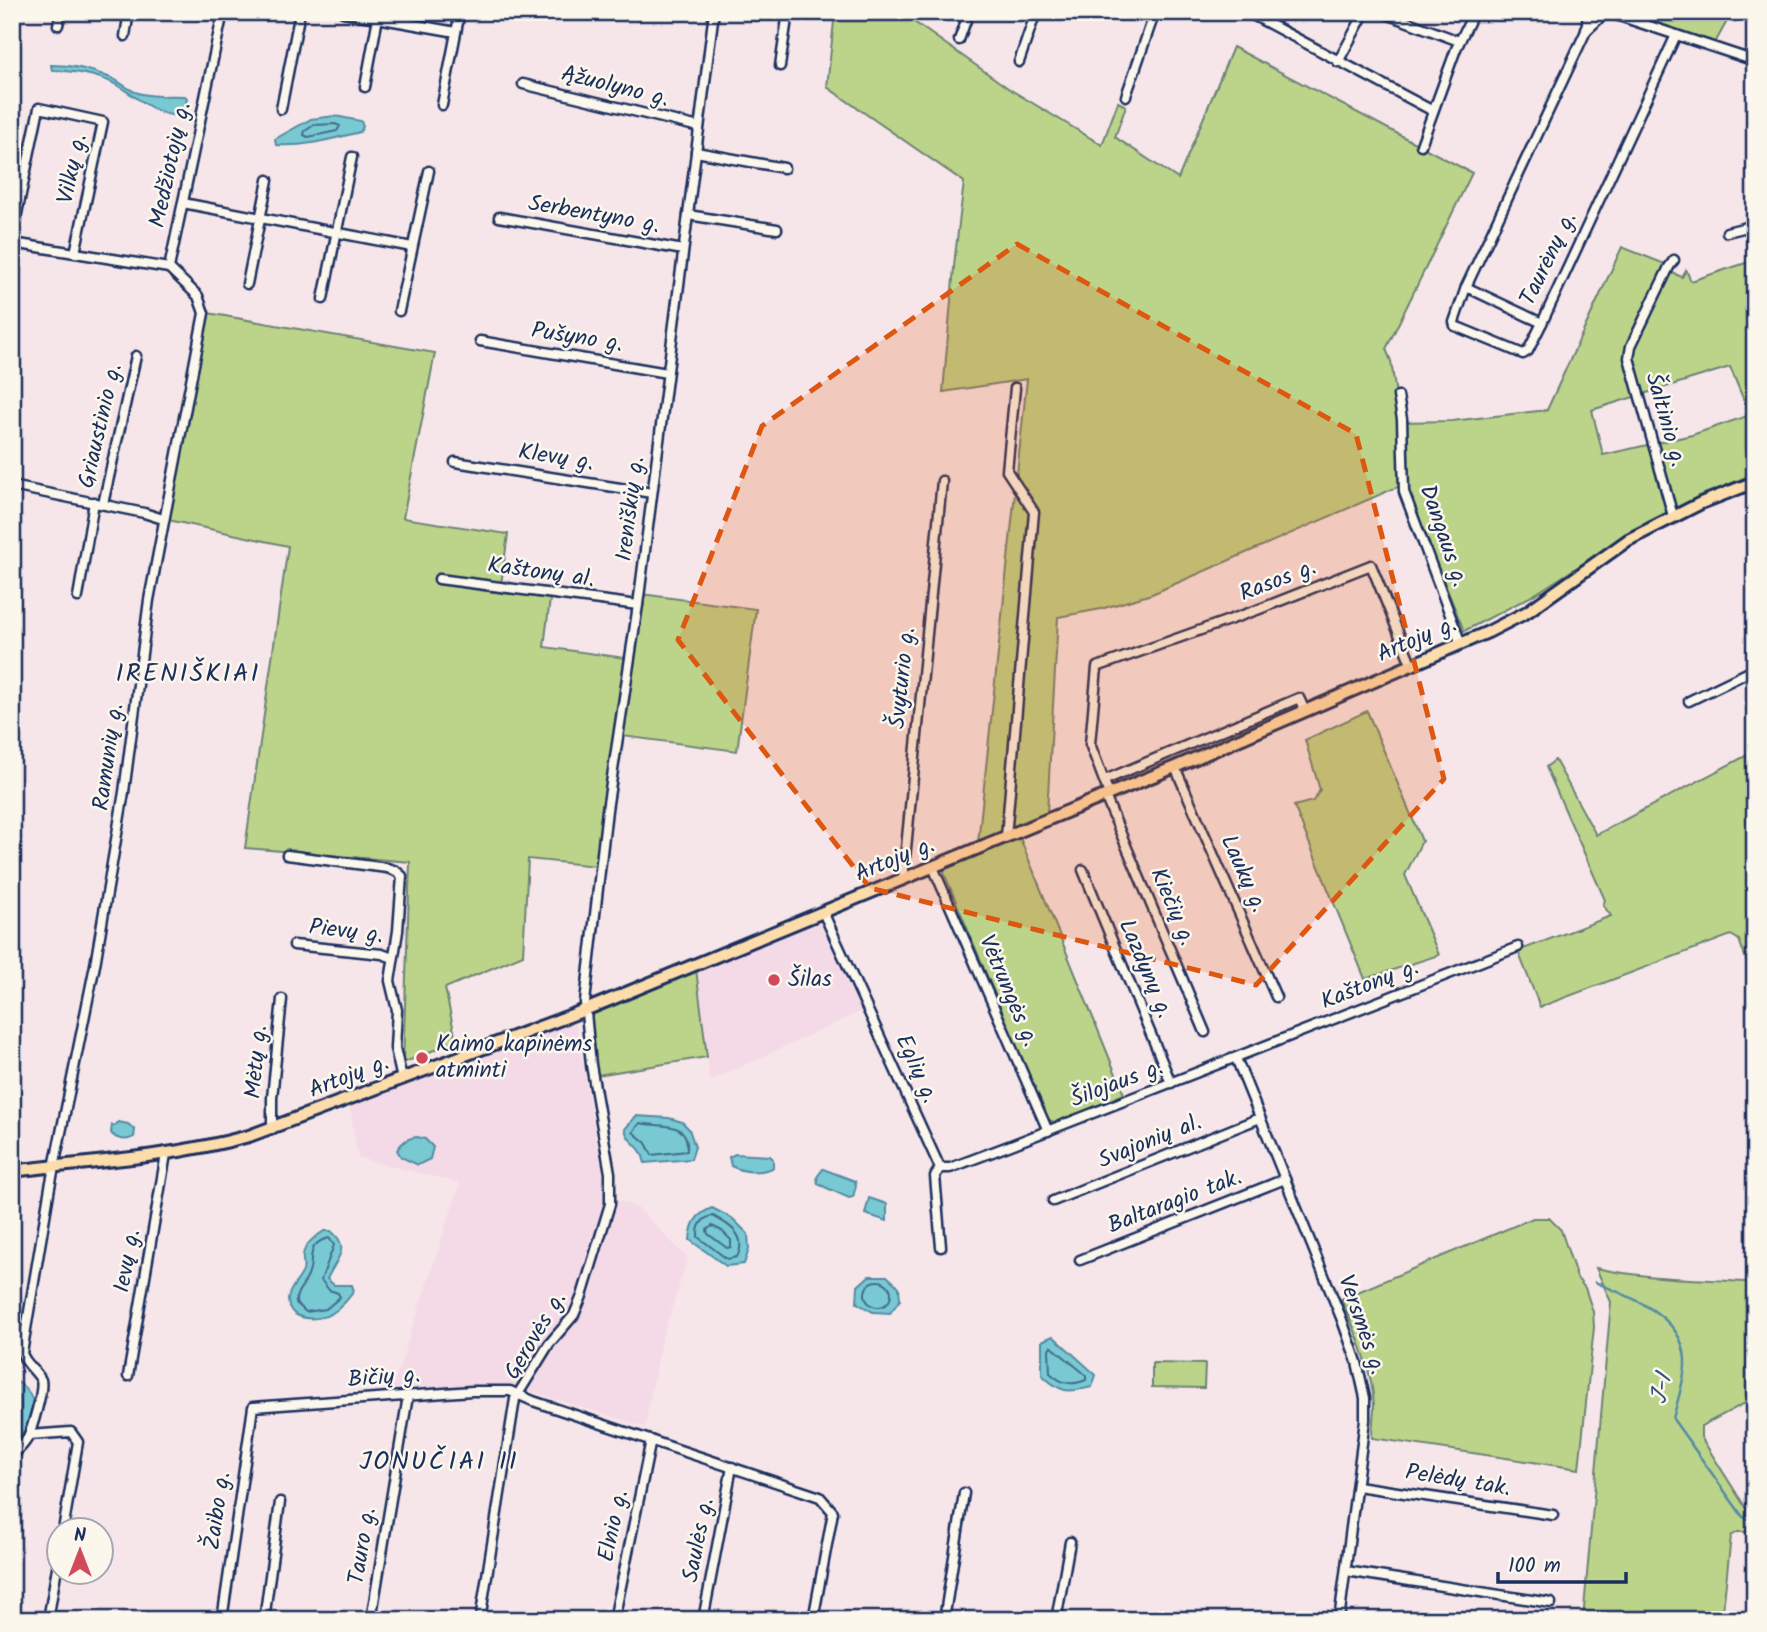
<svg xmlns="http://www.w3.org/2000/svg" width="1767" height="1632" viewBox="0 0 1767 1632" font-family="Kalam,sans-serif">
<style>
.built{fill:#f4dae7}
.green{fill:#bcd48a;stroke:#6c8274;stroke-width:2;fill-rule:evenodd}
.water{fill:#79c9d3;stroke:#538ba4;stroke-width:2}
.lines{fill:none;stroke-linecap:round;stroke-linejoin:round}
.shore{stroke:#416d8d;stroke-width:2}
.stream{stroke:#538ba4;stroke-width:2.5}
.minor-casing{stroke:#1b2f5e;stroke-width:13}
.major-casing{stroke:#1b2f5e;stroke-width:16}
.minor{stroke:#fbf7ec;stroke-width:8}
.major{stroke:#fddcac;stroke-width:10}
.marked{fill:#de5710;fill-opacity:0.2;stroke:#de5710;stroke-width:5;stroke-dasharray:14 9;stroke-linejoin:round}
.poi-dot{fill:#d1495b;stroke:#fbf7ec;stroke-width:2.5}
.labels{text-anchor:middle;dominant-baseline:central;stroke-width:5;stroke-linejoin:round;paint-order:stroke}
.street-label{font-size:23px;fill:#1b2f5e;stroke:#fbf7ec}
.poi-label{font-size:23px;fill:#1b2f5e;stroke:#fbf7ec;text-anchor:start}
.water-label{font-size:24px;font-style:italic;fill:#32567b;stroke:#fbf7ec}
.quarter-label{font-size:26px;letter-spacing:2px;fill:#1b2f5e;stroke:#fbf7ec}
</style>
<rect width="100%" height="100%" fill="#f7e6e9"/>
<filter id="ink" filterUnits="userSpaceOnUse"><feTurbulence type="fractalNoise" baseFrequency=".0143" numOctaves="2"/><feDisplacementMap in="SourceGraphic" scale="14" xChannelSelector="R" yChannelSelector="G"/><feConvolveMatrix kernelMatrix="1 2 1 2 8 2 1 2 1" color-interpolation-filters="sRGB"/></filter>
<g filter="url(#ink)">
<!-- built -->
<g class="built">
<path d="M818 921 827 925 866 1009 710 1081 696 969Z"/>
<path d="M575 1020 606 1196 637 1207 688 1258 660 1345 645 1427 514 1386 392 1389 460 1183 358 1158 349 1103Z"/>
</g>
<!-- green -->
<g class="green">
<path d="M835 12H900L1011 90 1102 145 1118 102 1126 106 1115 137 1178 179 1233 47 1472 173 1386 349 1391 361 1400 422 1452 421 1547 410 1622 247 1665 264 1663 269 1682 277 1686 270 1691 281 1755 260V473L1690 501 1620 540 1532 596 1464 631 1404 484 1152 594 1101 609 1058 617 1047 813 978 843 1027 379 943 392 955 256 964 182 827 87ZM1730 367 1750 415 1692 435 1603 455 1592 410Z"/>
<path d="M1623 12H1732L1715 43Z"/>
<path d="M208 313 435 353 403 518 508 534 500 592 550 599 544 647 626 658 596 866 528 859 523 955 445 988 456 1041 403 1063 410 862 245 848 288 546 168 520Z"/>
<path d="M641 594 756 609 737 751 622 736Z"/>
<path d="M1367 711 1422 841 1405 875 1439 955 1365 979 1294 806 1313 801 1320 790 1305 740Z"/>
<path d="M1755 751V984L1739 940 1731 935 1540 1007 1518 951 1611 916 1603 905 1605 900 1546 767 1555 760 1596 835Z"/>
<path d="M1020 838 1124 1094 1056 1123 1047 1119 944 873 945 869Z"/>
<path d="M696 969 707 1057 597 1075 590 1019 593 1010Z"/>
<path d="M1533 1218H1549L1561 1230 1577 1278 1585 1288 1593 1312 1594 1327 1579 1469 1372 1438C1372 1427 1374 1415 1374 1405 1372 1368 1356 1332 1341 1299Z"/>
<path d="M1596 1268C1651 1280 1700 1278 1755 1283V1398L1701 1426V1437L1747 1510 1755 1511V1532H1738L1731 1536 1722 1620H1583L1611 1302Z"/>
<path d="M1152 1363 1205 1364 1204 1388 1152 1387Z"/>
</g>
<!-- water -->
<g class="water">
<path d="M51 65C72 65 91 69 111 78 119 81 126 88 135 92 151 98 168 95 185 96L187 98 184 115C157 120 133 92 111 82 93 74 71 71 52 70Z"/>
<path d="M335 116 361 121 363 127 360 132C332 139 305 147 276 145L275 139 311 119Z"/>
<path d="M636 1116 669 1118 682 1122 689 1129 695 1147 691 1159 645 1163C640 1141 629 1146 625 1129Z"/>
<path d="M118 1122 128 1124 135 1130 134 1137C125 1142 116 1139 111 1133L112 1125 115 1126Z"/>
<path d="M417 1137 425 1139 433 1147 430 1159 418 1165 401 1157 397 1150C402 1142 407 1138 417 1137Z"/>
<path d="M735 1154 770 1156 773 1159V1168C759 1173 745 1173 731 1166L729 1157Z"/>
<path d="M823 1169 855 1181 856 1186 853 1197 849 1198 818 1184 817 1177Z"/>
<path d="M869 1198 887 1204V1221L865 1214Z"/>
<path d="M712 1208 732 1218 748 1234 749 1249 744 1264 726 1266 690 1240C691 1224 696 1214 712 1208Z"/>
<path d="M324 1231H331C352 1248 336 1259 327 1279L334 1285H352L354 1291C347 1300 341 1308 331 1314 317 1321 288 1322 288 1299 289 1288 299 1281 303 1271 305 1265 302 1260 303 1255 305 1243 315 1237 324 1231Z"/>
<path d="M869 1276H887L899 1287 900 1300 890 1313 873 1312 857 1303 858 1286Z"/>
<path d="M1053 1336 1096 1375 1092 1387C1067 1393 1061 1393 1042 1375V1341Z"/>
<path d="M12 1378C20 1384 29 1389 32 1399 37 1414 22 1436 12 1446Z"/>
</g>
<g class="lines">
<!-- shore -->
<g class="shore">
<path d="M335 124 340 126 337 131 308 137 304 135 305 131 314 125Z"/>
<path d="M640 1123C660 1128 690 1119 687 1151L652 1155 646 1143 633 1132Z"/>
<path d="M713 1216C730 1225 748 1236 737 1257L727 1259 698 1237C697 1227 702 1217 713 1216Z"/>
<path d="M712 1226 722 1231 731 1240V1247L727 1248 708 1234 707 1230Z"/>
<path d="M329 1238 334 1245 321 1280 329 1290 338 1293 340 1297 326 1309 306 1312 296 1303C295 1290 306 1285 309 1273 314 1258 305 1244 329 1238Z"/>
<circle cx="878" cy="1294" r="13"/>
<path d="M1051 1346 1086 1375V1380C1071 1386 1062 1384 1050 1373L1049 1349Z"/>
</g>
<!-- stream -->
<path class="stream" d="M1595 1282C1631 1298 1687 1316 1685 1365 1684 1382 1677 1402 1673 1419L1743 1517 1755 1521"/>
<!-- minor casing -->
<g class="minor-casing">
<g id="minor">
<path d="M343 12 456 32"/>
<path d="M1247 12 1433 111"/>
<path d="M1381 12 1459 41"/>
<path d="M1588 12 1586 31 1606 12"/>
<path d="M1607 12 1755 61"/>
<path d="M58 25 61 12"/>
<path d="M1586 31 1466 287 1542 323 1676 35"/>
<path d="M125 36 129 12"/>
<path d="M959 40 969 12"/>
<path d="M1019 62 1036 12"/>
<path d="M1338 62 1365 12"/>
<path d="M780 66 788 12"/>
<path d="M523 84 699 127"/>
<path d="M365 87 379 12"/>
<path d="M1126 96 1155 12"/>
<path d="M442 105 460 12"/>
<path d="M281 109 300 12"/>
<path d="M1421 145 1456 49 1474 12"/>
<path d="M696 152 784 168"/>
<path d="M183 203 412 247"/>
<path d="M688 215 777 229"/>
<path d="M499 217 683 250"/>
<path d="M1727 232 1755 225"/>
<path d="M75 253 103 122 39 108 14 228 15 237 19 244 169 268"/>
<path d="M247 284 268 180"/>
<path d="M1466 287 1454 322 1455 326 1523 354 1528 351 1542 323"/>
<path d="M323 299 352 157"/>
<path d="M399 311 429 171"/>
<path d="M12 324 14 317"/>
<path d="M480 341 667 373"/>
<path d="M1398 396 1402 419 1404 492 1461 644"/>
<path d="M455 462 652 493"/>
<path d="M12 486 144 513 163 519"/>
<path d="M103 504 136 356"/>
<path d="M1673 516 1629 358 1631 346 1669 267 1674 260"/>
<path d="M439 579 638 605"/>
<path d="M78 597 94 502"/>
<path d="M1689 701 1755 669"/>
<path d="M1175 767 1276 997"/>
<path d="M1105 780 1299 698 1305 711"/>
<path d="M1109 794 1090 744 1097 667 1257 610 1371 565 1412 666"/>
<path d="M1105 796 1205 1032"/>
<path d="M1006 837 1034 512 1007 471 1015 388"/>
<path d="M287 855 387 868 396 871 402 876 398 931 390 981 397 1010 395 1048 402 1079"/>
<path d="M933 867 1048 1131"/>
<path d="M1083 870 1171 1083"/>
<path d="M903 879 942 481"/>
<path d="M823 912 940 1168 935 1176 941 1247"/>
<path d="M294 945 382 954 393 958"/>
<path d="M1236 1058 1342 1320 1357 1362 1365 1398V1420L1339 1620"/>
<path d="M272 1129V1098L282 999"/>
<path d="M940 1168H950L1011 1145 1518 947"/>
<path d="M1053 1201 1260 1118"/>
<path d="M1080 1260 1285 1179"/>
<path d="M128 1376 166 1154"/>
<path d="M29 1435 71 1432 78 1442 63 1530"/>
<path d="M12 1456C17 1451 23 1446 27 1439 32 1429 44 1390 41 1380 36 1370 25 1364 22 1353L50 1187 95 965 124 792 149 600 204 313 198 296 169 268 223 12"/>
<path d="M1357 1486 1553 1515"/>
<path d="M1346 1571 1551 1603"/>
<path d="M48 1620 60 1550"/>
<path d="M222 1620 253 1407 472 1391H510L533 1401 820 1497 833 1512 813 1620"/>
<path d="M264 1620 280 1502"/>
<path d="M371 1620 408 1396"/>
<path d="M480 1620 515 1399 549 1344 574 1315 582 1296 610 1204V1173L591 1065 585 1002 607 810 638 605 714 12"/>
<path d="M614 1620 651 1440"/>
<path d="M703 1620 732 1467"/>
<path d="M944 1620 964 1493"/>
<path d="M1056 1620 1070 1542"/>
</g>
</g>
<!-- major casing -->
<g class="major-casing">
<path id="major" d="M12 1171C91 1162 172 1157 249 1136L585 1010 1175 767 1488 632 1527 612 1628 540 1701 503 1755 482"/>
</g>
<!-- minor -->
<use href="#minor" class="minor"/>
<!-- major -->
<use href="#major" class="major"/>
</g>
</g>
<!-- marked area -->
<path class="marked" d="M1017 244 1356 434 1444 779 1256 985 870 888 678 640 762 426Z"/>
<!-- markers -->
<g class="poi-dot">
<circle cx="774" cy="980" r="7"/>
<circle cx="422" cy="1058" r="7"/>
</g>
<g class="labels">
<!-- street labels -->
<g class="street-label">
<text transform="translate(615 87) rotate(14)">Ąžuolyno g.</text>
<text transform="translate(171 165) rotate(-78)">Medžiotojų g.</text>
<text transform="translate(73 169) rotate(-78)">Vilkų g.</text>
<text transform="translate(594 215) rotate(10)">Serbentyno g.</text>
<text transform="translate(1549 259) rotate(-64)">Taurėnų g.</text>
<text transform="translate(577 338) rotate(9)">Pušyno g.</text>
<text transform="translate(1665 420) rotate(74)">Šaltinio g.</text>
<text transform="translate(101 426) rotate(-77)">Griaustinio g.</text>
<text transform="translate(556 458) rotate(9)">Klevų g.</text>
<text transform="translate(631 509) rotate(-83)">Ireniškių g.</text>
<text transform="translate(1443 536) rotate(71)">Dangaus g.</text>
<text transform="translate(541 573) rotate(8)">Kaštonų al.</text>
<text transform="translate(1278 581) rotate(-21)">Rasos g.</text>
<text transform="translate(1417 640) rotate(-23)">Artojų g.</text>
<text transform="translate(903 678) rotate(-84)">Švyturio g.</text>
<text transform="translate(109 757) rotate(-82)">Ramunių g.</text>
<text transform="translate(895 860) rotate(-22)">Artojų g.</text>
<text transform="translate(1243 874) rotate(66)">Laukų g.</text>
<text transform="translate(1172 907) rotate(67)">Kiečių g.</text>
<text transform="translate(346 932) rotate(7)">Pievų g.</text>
<text transform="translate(1145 969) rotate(67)">Lazdynų g.</text>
<text transform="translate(1370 985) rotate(-21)">Kaštonų g.</text>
<text transform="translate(1008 991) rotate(67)">Vėtrungės g.</text>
<text transform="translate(257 1062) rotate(-85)">Mėtų g.</text>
<text transform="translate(916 1069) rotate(66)">Eglių g.</text>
<text transform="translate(349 1077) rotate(-21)">Artojų g.</text>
<text transform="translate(1117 1084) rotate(-21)">Šilojaus g.</text>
<text transform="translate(1150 1142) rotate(-22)">Svajonių al.</text>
<text transform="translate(1175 1202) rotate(-21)">Baltaragio tak.</text>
<text transform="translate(128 1261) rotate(-80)">Ievų g.</text>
<text transform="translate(1361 1325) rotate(71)">Versmės g.</text>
<text transform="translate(536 1336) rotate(-59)">Gerovės g.</text>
<text transform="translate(384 1378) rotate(-4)">Bičių g.</text>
<text transform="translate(1458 1481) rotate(9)">Pelėdų tak.</text>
<text transform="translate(218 1511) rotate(-82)">Žaibo g.</text>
<text transform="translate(614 1526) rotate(-78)">Elnio g.</text>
<text transform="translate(699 1540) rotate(-79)">Saulės g.</text>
<text transform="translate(363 1546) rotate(-81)">Tauro g.</text>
</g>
<!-- poi labels -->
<g class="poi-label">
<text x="788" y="980">Šilas</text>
<text x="436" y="1045">Kaimo kapinėms<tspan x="436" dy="26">atminti</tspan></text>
</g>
<!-- water labels -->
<g class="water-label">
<text transform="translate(1662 1389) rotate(-78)">J-1</text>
</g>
<!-- quarter labels -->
<g class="quarter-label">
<text x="188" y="674">IRENIŠKIAI</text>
<text x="439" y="1462">JONUČIAI II</text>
</g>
</g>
<!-- margin -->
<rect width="1767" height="1632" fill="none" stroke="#fbf7ec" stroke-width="42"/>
<rect x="21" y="21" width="1725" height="1590" fill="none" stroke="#1b2f5e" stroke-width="2.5" filter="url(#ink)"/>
<!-- north arrow -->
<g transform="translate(80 1551)"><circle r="33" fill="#fbf7ec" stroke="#a1a7b3" stroke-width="2"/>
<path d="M0-5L12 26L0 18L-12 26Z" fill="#d1495b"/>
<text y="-10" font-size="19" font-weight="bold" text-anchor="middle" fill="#1b2f5e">N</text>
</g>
<!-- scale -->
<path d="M1498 1572v10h128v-10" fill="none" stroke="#1b2f5e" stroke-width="3.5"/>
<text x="1508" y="1572" font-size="21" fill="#1b2f5e" stroke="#fbf7ec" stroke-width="5" paint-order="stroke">100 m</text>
</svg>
